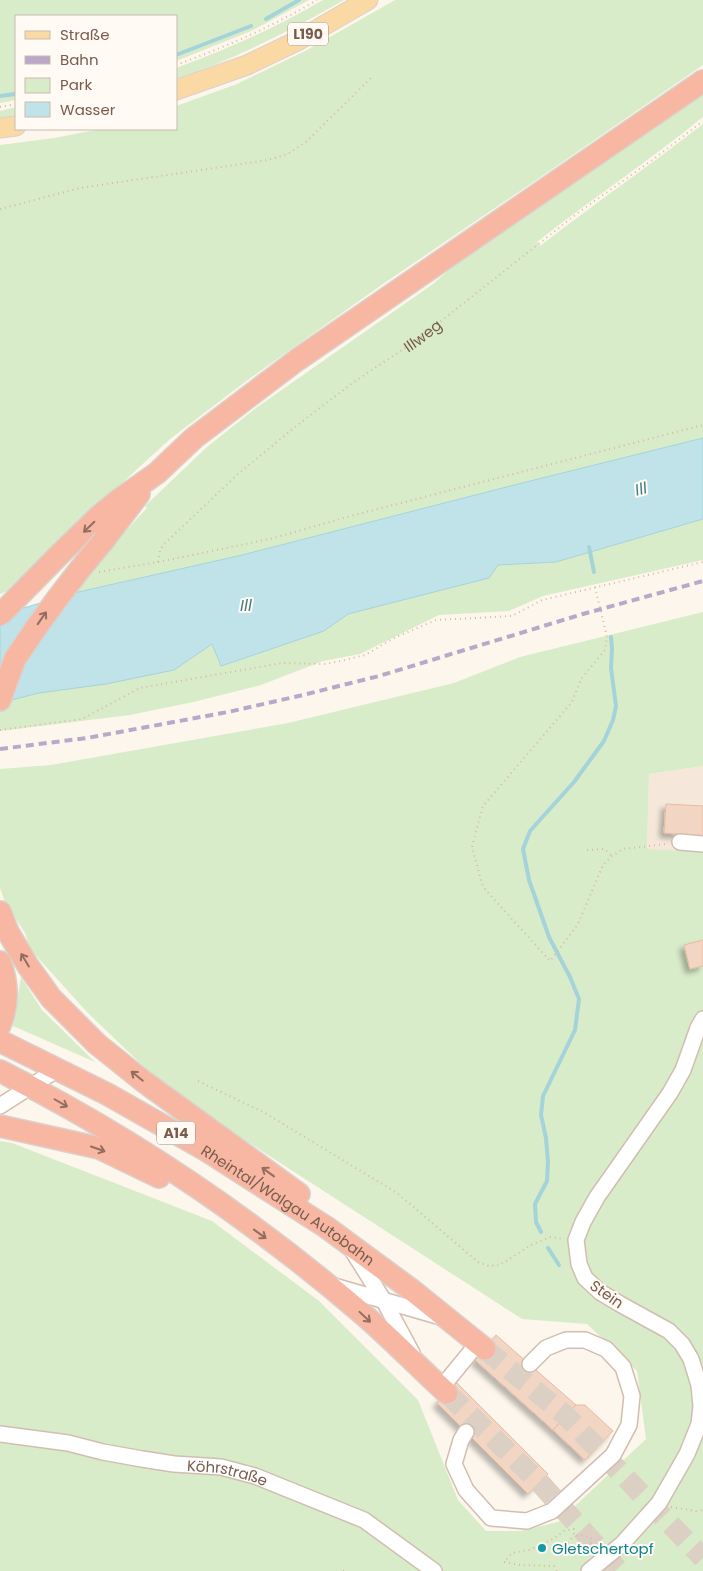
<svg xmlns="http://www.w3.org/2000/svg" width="703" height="1571" viewBox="0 0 703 1571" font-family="Poppins,sans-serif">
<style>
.residential{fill:#f5e8da}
.green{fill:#d8ecc9}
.water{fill:#bfe3e8;stroke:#a5d3da}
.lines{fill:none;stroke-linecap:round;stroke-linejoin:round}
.stream{stroke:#a5d3da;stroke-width:4}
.building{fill:#f3d5c3;stroke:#e6bba3;filter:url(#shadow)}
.highway-tunnel{stroke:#dcd0c4;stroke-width:21;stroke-dasharray:21 11;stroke-linecap:butt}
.minor-casing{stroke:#d1beb0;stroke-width:18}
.major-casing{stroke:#dad1cd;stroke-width:21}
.highway-casing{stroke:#dad1cd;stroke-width:24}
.path{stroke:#d9b8a5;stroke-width:2;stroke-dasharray:1 4;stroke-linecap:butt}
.minor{stroke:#fff;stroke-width:15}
.major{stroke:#fbd9a5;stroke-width:19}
.highway{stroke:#f7b7a3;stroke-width:21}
.rail{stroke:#b9a8c9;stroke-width:4;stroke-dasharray:8 5;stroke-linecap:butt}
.highway-bridge-casing{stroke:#dad1cd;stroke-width:24;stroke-linecap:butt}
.highway-bridge{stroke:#f7b7a3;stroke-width:21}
.oneway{stroke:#936e5e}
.culture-dot{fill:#0f9aa8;stroke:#fffaf3;stroke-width:2}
.labels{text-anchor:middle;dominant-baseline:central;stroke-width:4;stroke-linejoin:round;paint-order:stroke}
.shield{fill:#fffaf3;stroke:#a28b7f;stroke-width:1}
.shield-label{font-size:14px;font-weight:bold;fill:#7a5c4d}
.street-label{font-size:15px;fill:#7a5c4d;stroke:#fffaf3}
.culture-label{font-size:15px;fill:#0d838f;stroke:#fffaf3;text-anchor:start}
.water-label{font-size:16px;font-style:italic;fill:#437c86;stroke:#fffaf3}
</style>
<defs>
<filter id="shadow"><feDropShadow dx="-4.5" dy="4.5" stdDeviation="2.5" flood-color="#0004"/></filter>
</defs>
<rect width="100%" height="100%" fill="#fdf6ec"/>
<!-- residential -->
<path class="residential" d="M703 766V852L647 850 649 774Z"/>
<!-- green -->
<g class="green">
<path d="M0 0H309L251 31 176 61V16H16V100L0 103Z"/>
<path d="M323 0H344C290 31 235 59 176 79V68C228 49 275 28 323 0Z"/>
<path d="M395 0H703V65L551 170 380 286 249 379 170 439 110 494 8 591 0 594V145L54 138 101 129H176V106L237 84 307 50Z"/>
<path d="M703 93V117C649 161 591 199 537 242L540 246C594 204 649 166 703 124V438L526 482 242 555 74 593 114 543 147 508 145 506 207 447 256 408 433 284 462 258Z"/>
<path d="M16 107V117L0 119V111Z"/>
<path d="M703 519V560L543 596 509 611 439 615 360 654 323 661 261 685 193 702 130 715 0 731V703L39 693 174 670 213 643 221 666 324 631 348 614 489 578 497 565 556 562Z"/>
<path d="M703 612V766L649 774 647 849 703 852V1571H0V1141L12 1143 212 1221 319 1301 418 1400 458 1500 486 1531H520L558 1522 646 1439 637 1371 587 1324 522 1319 169 1091 87 1012 30 949 25 933 5 902 0 888V769L51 765 288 723 454 683 520 657Z"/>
<path d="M21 977 42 1010 95 1062 13 1026Z"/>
</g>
<!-- water -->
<path class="water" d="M703 438V519L556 562 498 565 489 578 348 614 324 631 221 666 212 644 174 670 106 684 39 693 0 703V615L74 593 242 555 526 482Z"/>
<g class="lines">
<!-- stream -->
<g class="stream">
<path d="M266 19 299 0"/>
<path d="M176 55 251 26"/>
<path d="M0 96 15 94"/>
<path d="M589 547 594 572"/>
<path d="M541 1232 536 1222 535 1204 547 1181 548 1162 546 1138 541 1115 543 1096 575 1030 579 999 570 977 549 937 529 880 523 849 530 831 574 782 604 741 613 720 616 706 611 668 612 649 611 637"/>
<path d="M548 1248 559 1265"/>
</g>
</g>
<!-- building -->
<g class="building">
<path d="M666 804 703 806V836L664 833Z"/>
<path d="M703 940V966L690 969 684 945Z"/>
<path d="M496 1335 576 1405 553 1430 475 1360Z"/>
<path d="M457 1383 548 1474 528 1494 437 1403Z"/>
<path d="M576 1405H585L613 1431 585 1460 553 1430Z"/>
</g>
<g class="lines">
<!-- highway-tunnel -->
<g class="highway-tunnel">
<path d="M485 1349 566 1416 703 1558"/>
<path d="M447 1393 540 1483 619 1571"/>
</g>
<!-- minor casing -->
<g class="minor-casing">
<g id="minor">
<path d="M680 842 703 844"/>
<path d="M0 1106 58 1069"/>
<path d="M352 1250 384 1301 412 1353"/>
<path d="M334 1286 441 1317"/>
<path d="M441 1388 478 1343"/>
<path d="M466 1432 461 1440 454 1464 466 1490 491 1518 527 1521 552 1511 613 1455 629 1425 632 1396 623 1367 606 1349 585 1340H566L546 1348 530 1364"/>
<path id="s2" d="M0 1434 68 1443 103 1452 142 1459 174 1464 221 1467 255 1476 364 1520 434 1571"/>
<path d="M589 1571 622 1544 659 1503 687 1454 699 1424 701 1406 699 1385 691 1359 682 1344 669 1331 620 1304 600 1292 585 1278 579 1264 576 1240 583 1222 597 1197 670 1093 683 1070 698 1028 703 1019"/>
</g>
</g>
<!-- major casing -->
<g class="major-casing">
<g id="major">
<path d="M176 90 247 65 299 40 368 0"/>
<path d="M0 128 16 126"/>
</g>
</g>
<!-- highway casing -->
<g class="highway-casing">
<g id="highway">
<path d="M104 540 139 494"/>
<path d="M58 556 98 517 120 499 157 473 194 438 297 360 703 81"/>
<path d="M0 700 15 659"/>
<path d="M0 912 8 932 28 966 51 998 97 1044 143 1081 299 1194"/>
<path d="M0 962C8 983 8 1005 0 1025"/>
<path id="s3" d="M0 1041 107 1094 204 1149 326 1227 413 1291 485 1349"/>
<path d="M0 1071C127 1135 250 1218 358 1310 389 1336 417 1366 447 1393"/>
<path d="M0 1126 99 1148 159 1177"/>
</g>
</g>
<!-- path -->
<g class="path">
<path d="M176 65C225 47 272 27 317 0"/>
<path d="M0 107 16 104"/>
<path d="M0 209 80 188 268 160 288 154 307 141 372 77"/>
<path id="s1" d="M158 562 160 551 163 545 238 474 300 423 354 382 417 340 579 212 651 161 703 121"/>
<path d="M99 572 158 562 270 539 358 514 703 425"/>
<path d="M595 587 607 637 605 650 581 679 572 702 483 806 472 847 483 887 550 961 578 924 603 865 612 856 623 849 666 844"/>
<path d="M0 730 82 719 140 688 282 663 324 664 341 661 365 655 394 638 436 620 512 616 542 600 703 562"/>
<path d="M587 850 604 849 612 856"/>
<path d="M198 1081 265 1113 397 1193 478 1262 489 1266 500 1265 531 1245 550 1237 564 1239"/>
<path d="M671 1507 696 1511 703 1510"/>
<path d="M564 1546 574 1536"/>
<path d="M343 1571H346"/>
<path d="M557 1571 554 1566 520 1565 504 1562 512 1553 529 1550 553 1539 564 1531 574 1529V1536L583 1535 592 1539 588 1554"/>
</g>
<!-- minor -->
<use href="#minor" class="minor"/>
<!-- major -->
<use href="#major" class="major"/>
<!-- highway -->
<use href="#highway" class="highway"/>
<!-- rail -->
<path class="rail" d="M0 749 87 738 228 712 303 695 379 676 583 614 703 581"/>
<!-- highway-bridge casing -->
<g class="highway-bridge-casing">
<g id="highway-bridge">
<path d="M0 615 58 556"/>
<path d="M15 659C43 616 71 579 104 540"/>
</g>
</g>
<!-- highway-bridge -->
<use href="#highway-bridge" class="highway-bridge"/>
</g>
<!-- one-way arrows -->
<defs><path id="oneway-shaft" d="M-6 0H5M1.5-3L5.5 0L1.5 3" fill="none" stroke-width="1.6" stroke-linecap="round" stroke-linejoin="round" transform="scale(1.25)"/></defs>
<g class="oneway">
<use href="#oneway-shaft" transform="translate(89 527) rotate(136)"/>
<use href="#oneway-shaft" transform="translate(42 618) rotate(-55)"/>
<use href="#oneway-shaft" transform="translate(25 960) rotate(-121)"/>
<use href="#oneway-shaft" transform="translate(137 1076) rotate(-141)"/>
<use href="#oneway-shaft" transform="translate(61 1103) rotate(30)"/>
<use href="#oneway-shaft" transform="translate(98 1149) rotate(19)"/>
<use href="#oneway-shaft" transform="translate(268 1172) rotate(-144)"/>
<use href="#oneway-shaft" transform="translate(260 1234) rotate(36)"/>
<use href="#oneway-shaft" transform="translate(365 1317) rotate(43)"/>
</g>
<!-- markers -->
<circle class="culture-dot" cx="542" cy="1548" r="5"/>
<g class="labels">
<!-- shield labels -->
<g class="shield">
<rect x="288" y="22.5" width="40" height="23" rx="4"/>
<rect x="157" y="1121.5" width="38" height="23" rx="4"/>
</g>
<g class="shield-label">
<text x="308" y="34">L190</text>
<text x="176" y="1133">A14</text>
</g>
<!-- street labels -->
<g class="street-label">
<text stroke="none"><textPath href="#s1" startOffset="352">Illweg</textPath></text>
<text stroke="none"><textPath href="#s3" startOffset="332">Rheintal/Walgau Autobahn</textPath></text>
<text transform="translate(607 1294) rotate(35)">Stein</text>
<text stroke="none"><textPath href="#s2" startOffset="231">Köhrstraße</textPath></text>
</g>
<!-- culture labels -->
<g class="culture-label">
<text x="552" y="1548">Gletschertopf</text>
</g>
<!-- water labels -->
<g class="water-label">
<text transform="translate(641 489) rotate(-14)">Ill</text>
<text x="246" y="605">Ill</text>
</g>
</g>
<!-- legend -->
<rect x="15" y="15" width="162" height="115" fill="#fffaf3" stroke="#cabbb1"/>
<rect x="25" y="31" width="25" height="8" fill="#fbd9a5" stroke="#cabbb1"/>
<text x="60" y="40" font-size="15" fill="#7a5c4d">Straße</text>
<rect x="25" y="56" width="25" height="8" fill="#b9a8c9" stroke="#cabbb1"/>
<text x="60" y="65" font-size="15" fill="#7a5c4d">Bahn</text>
<rect x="25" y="78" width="25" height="15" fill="#d8ecc9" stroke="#cabbb1"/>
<text x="60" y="90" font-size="15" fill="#7a5c4d">Park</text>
<rect x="25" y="102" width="25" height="15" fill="#bfe3e8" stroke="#cabbb1"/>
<text x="60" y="115" font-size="15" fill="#7a5c4d">Wasser</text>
</svg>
